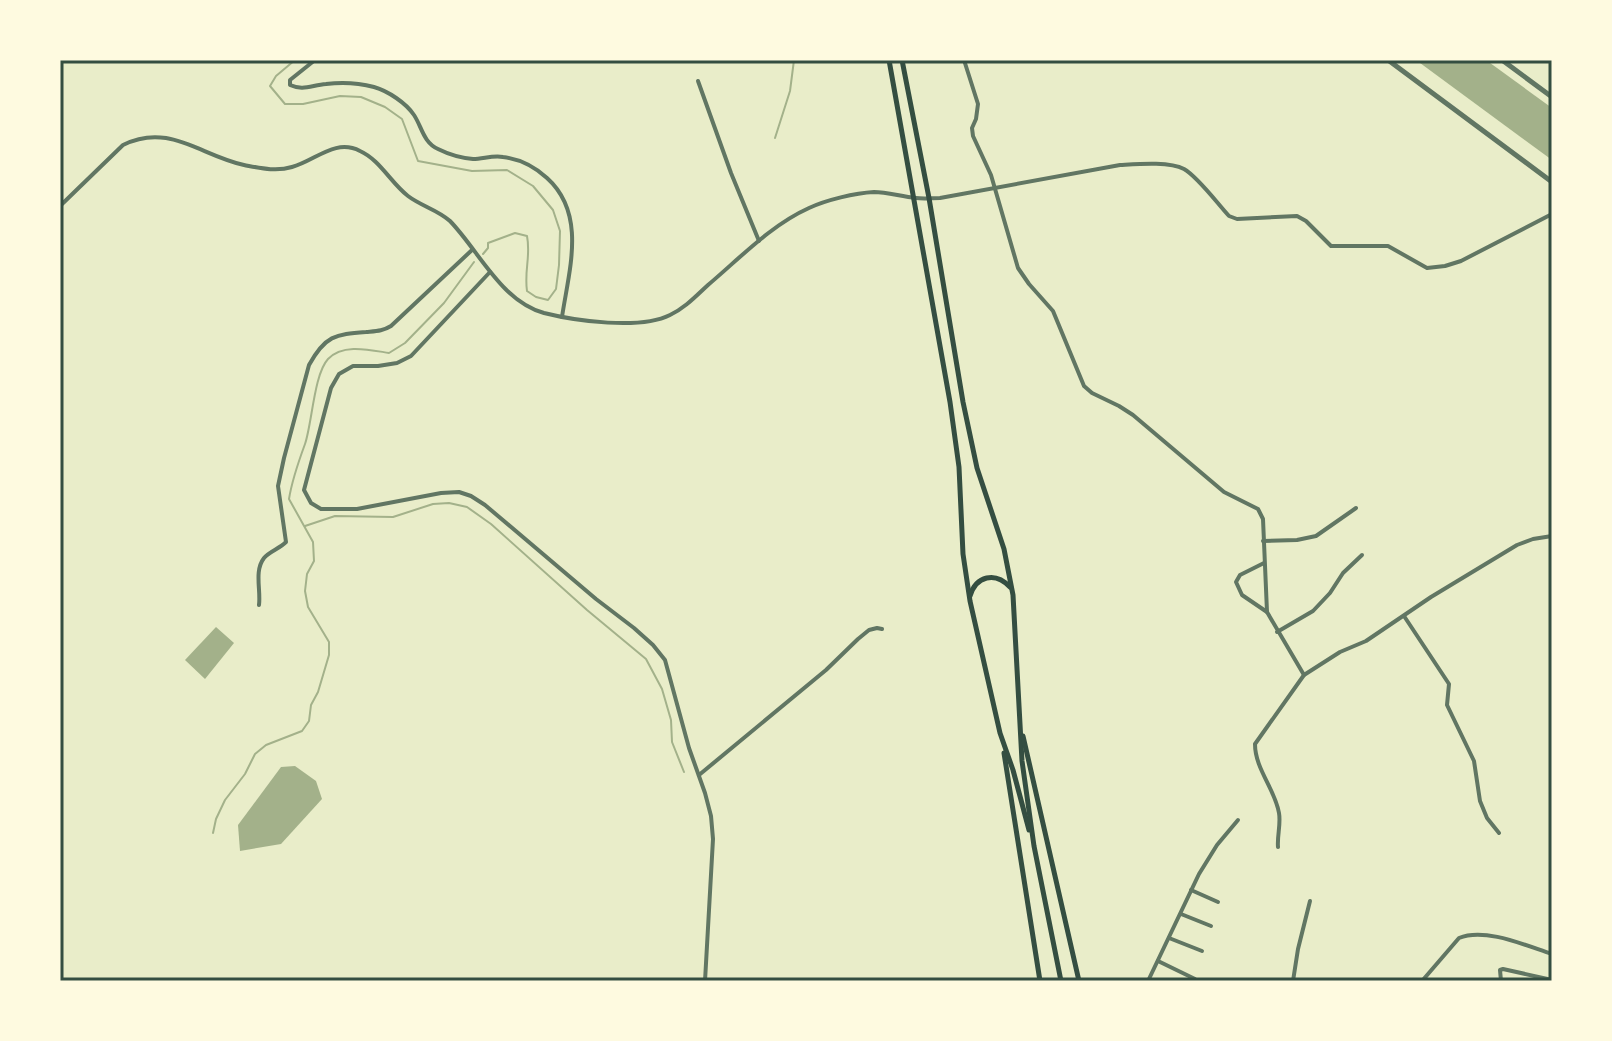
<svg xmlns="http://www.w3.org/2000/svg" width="1612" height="1041" viewBox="0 0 1612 1041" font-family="'Exo 2',sans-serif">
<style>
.water{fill:#a3b18a}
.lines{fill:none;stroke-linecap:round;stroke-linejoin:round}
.stream{stroke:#a3b18a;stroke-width:2}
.minor{stroke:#617663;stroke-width:4}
.tertiary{stroke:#617663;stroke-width:5}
.secondary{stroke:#344e41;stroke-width:5}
.neatline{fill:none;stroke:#344e41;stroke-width:3}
</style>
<rect width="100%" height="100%" fill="#e9edc9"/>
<!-- water -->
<g class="water">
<path d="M1416 60H1486L1552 108V160Z"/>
<path d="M216 627 234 643 205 679 185 660Z"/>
<path d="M295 766 316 781 322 799 281 844 240 851 238 825 281 767Z"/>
</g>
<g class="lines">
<!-- stream -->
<g class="stream">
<path d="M146 60 154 61"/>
<path d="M295 60 276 76 270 86 285 104H303L340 96 361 97 385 107 402 119 418 161 472 171 507 170 533 186 553 210 560 231 559 265 556 289 548 300 536 297 527 291C524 270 531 256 527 236L515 233 488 243V248L483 254"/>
<path d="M775 138 790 91 794 60"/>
<path d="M305 526 335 516 393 517 433 504 449 503 467 507 491 524 587 610 646 659 662 689 671 720 672 742 684 772"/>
<path d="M213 833 216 819 225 800 245 774 255 754 266 745 302 731 309 721 311 705 318 692 329 655V642L308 607 305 591 307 574 314 561 313 542 289 499C292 480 298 463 305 444 312 424 314 374 328 359 343 343 370 350 389 353L405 343 444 303 474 262"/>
</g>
<!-- minor -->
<g class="minor">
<path d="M315 60 290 80V85C303 91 312 85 326 84 341 82 359 83 374 87 388 91 406 103 414 115 422 127 423 142 438 149 448 154 462 158 473 159 483 159 493 155 503 157 519 159 535 167 547 178 587 214 569 270 562 317"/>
<path d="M964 60 978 104 976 119 972 128 973 136 991 175 1018 268 1029 284 1053 311 1084 386 1092 393 1119 406 1133 415 1224 492 1258 509 1263 519 1267 612 1304 675"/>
<path d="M698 81 731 173 759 241"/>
<path d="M60 206 123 145C169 122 201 156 244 165 260 168 276 172 292 167 315 161 335 138 360 151 380 160 391 183 408 196 421 206 438 210 450 221 479 251 501 301 544 313 576 321 640 330 670 315 685 308 696 296 708 285 740 258 771 225 809 208 826 200 855 193 874 192 888 192 902 197 916 198 924 199 932 198 940 198L1120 165C1137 164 1169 161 1184 169 1198 177 1217 203 1229 216L1237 219 1297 216 1306 221 1331 246H1388L1427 268 1445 266 1461 261 1552 214"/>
<path d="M490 272 411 356 397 363 378 366H353L339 374 331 388 304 490 311 503 321 509H357L441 493 459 492 471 496 485 505 596 599 634 628 653 645 665 660 689 748 705 793 711 816 713 839 705 981"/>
<path d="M1263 541 1297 540 1316 536 1356 508"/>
<path d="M1264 563 1240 575 1236 582 1242 595 1267 612"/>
<path d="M259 605C261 590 254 571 264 558 270 551 279 549 286 542L278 486 284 458 309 365C325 336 335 334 366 332 376 331 383 331 391 326L472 250"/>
<path d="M1404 616 1449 684 1447 705 1474 761 1480 801 1487 818 1499 833"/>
<path d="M1277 632 1313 611 1330 593 1343 573 1362 555"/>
<path d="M699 775 826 670 858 639 869 630 877 628 882 629"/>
<path d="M1278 847C1277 836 1281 824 1279 813 1275 789 1255 769 1255 744L1304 675 1340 652 1366 641 1431 597 1517 545 1533 539 1552 536"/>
<path d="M1191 890 1218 902"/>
<path d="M1181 914 1211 926"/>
<path d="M1169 938 1202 951"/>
<path d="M1158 961 1195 979"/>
<path d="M1148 981 1199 874 1217 845 1238 820"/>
<path d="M1293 981 1298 949 1310 901"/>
<path d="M1422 981 1459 938C1485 927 1527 946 1552 954"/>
<path d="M1501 981 1500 970 1503 969 1552 980"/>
</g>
<!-- tertiary -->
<g class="tertiary">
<path d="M1388 60 1552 182"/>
<path d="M1502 60 1552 97"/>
</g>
<!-- secondary -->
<g class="secondary">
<path d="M889 60 950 402 959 467 963 554 970 601 1000 733 1013 770 1029 830"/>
<path d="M902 60 929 198 963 402 977 468 1004 549 1013 595 1022 761 1034 846 1061 981"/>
<path d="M970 596C976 576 995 571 1010 587"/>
<path d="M1023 736 1079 981"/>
<path d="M1004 753 1040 981"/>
</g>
</g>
<!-- border -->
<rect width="1612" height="1041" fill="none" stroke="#fefae0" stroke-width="124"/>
<rect x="62" y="62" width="1488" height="917" class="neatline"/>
</svg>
